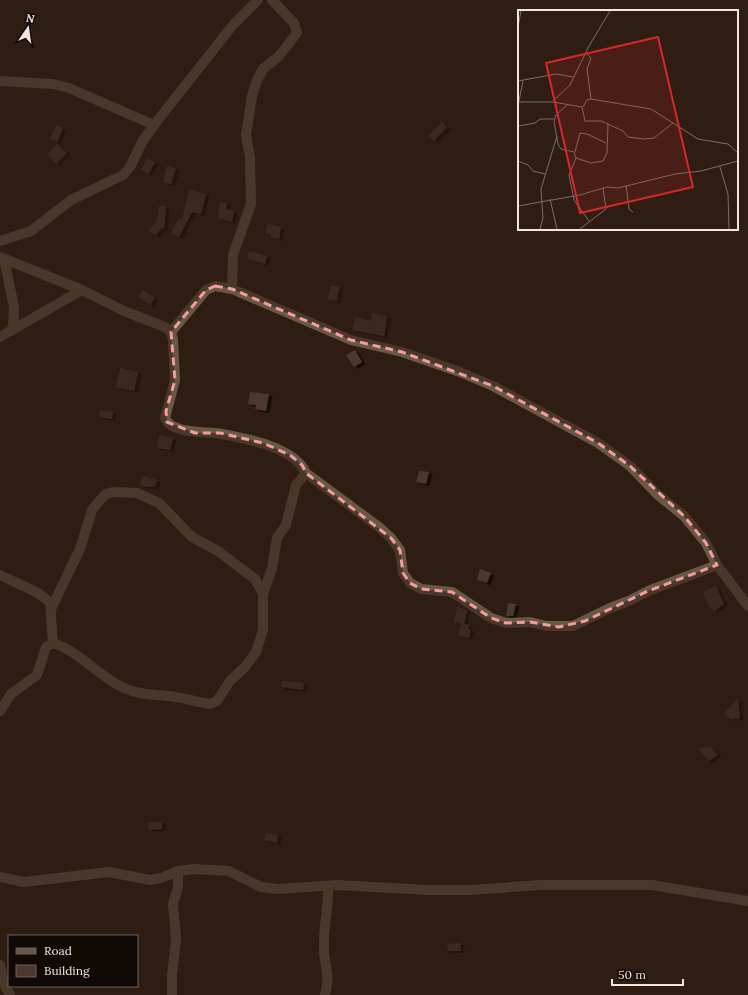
<svg xmlns="http://www.w3.org/2000/svg" width="748" height="995" viewBox="0 0 748 995" font-family="Lora,serif">
<style>
.building{fill:#4c382f;filter:url(#shadow)}
.lines{fill:none;stroke-linecap:round;stroke-linejoin:round}
.minor{stroke:#665845;stroke-width:10}
.marked{fill:none;stroke:#f59b99;stroke-width:3;stroke-dasharray:8 5;stroke-linejoin:round}
.inset-road{fill:none;stroke:#7d6d66;stroke-width:1}
.view{fill:#d62828;fill-opacity:0.15;stroke:#d62828;stroke-width:2}
.inset-edge{fill:none;stroke:#f3e6e0;stroke-width:2}
</style>
<defs>
<filter id="shadow"><feDropShadow dx="3.5" dy="2" stdDeviation="0" flood-color="#0009"/></filter>
</defs>
<rect width="100%" height="100%" fill="#2f1d14"/>
<!-- building -->
<g class="building">
<path d="M442 122 447 127 434 141 428 136Z"/>
<path d="M56 125 63 128 57 142 50 139Z"/>
<path d="M57 144 67 153 56 164 47 154Z"/>
<path d="M148 158 155 163 148 174 141 169Z"/>
<path d="M167 166 176 168 171 184 163 182Z"/>
<path d="M189 190 206 194 201 214 192 212 179 237 171 233 179 218 182 220Z"/>
<path d="M220 202 227 203 226 209 234 211 232 222 218 218Z"/>
<path d="M159 206H166L164 229 162 228 156 235 149 231 157 220Z"/>
<path d="M267 224 281 227 279 239 271 237V234L266 233Z"/>
<path d="M249 251 267 256 265 264 247 259Z"/>
<path d="M331 286 339 287 337 301 328 299Z"/>
<path d="M143 290 155 298 150 304 138 297Z"/>
<path d="M372 313 387 316 384 336 352 330 356 317 371 321Z"/>
<path d="M355 350 362 362 354 367 346 355Z"/>
<path d="M120 368 138 372 134 391 116 387Z"/>
<path d="M250 392 269 394 266 411 255 409 256 405 248 404Z"/>
<path d="M100 410 113 412 112 419 99 417Z"/>
<path d="M159 435 173 438 170 450 157 448Z"/>
<path d="M419 471 429 472 426 484 416 482Z"/>
<path d="M143 476 157 480 155 487 140 486Z"/>
<path d="M480 569 491 573 487 583 477 580Z"/>
<path d="M716 586 724 604 714 611 712 608H710L703 592Z"/>
<path d="M508 603 516 604 513 616H506Z"/>
<path d="M457 607 467 610 464 624 469 625 468 629 471 630 469 638 458 635 461 624 454 622Z"/>
<path d="M282 681 304 683 303 690 281 687Z"/>
<path d="M738 698 740 718 731 719 724 714Z"/>
<path d="M710 747 718 755 708 761 699 748Z"/>
<path d="M162 821V829L149 830 148 823Z"/>
<path d="M266 833 278 835 277 843 264 840Z"/>
<path d="M460 943 461 951H448L447 944Z"/>
</g>
<g class="lines">
<!-- minor -->
<g class="minor">
<path d="M0 81 53 84 69 88 154 125"/>
<path d="M0 241 31 231 71 200 123 175 130 167 142 142 154 125 233 25 258 0"/>
<path d="M0 257 82 290 124 311 165 327 171 332 173 340 175 380 165 418C172 435 207 431 222 434 248 439 294 447 306 473L296 485 286 525 277 538 272 568 263 594V630L256 652 245 667 230 681 217 701 210 704C196 702 182 697 168 696 151 694 136 695 120 686 97 674 78 651 53 643L46 647 37 675 11 694 0 711"/>
<path d="M4 259 14 307 13 329"/>
<path d="M232 289 233 255 251 204 250 157 246 135 252 96 257 80 263 69 279 56 297 33 294 23 272 0"/>
<path d="M171 332 206 290 215 286 232 289 351 340 402 352 460 372 493 386 598 443 630 466 658 495 684 516 706 543 717 565 748 606"/>
<path d="M0 337 82 290"/>
<path d="M306 473 379 527 391 538 400 550 403 573 410 583 421 589 452 592 491 618 506 623 530 622 547 626H573L610 608 631 600 648 591 717 565"/>
<path d="M0 575 38 593 50 602 53 643"/>
<path d="M51 609 80 549 92 510 101 499 106 494 113 492 137 493 159 503 192 537 218 551 255 579 263 594"/>
<path d="M0 877 24 882 109 872 150 880 161 878 178 871 194 869 229 871 261 887 278 889 337 885 428 890H470L540 885H652L748 901"/>
<path d="M0 965 4 984 10 995"/>
<path d="M172 995V976L176 939 173 904 178 887V871"/>
<path d="M325 995C331 976 324 966 324 948 323 927 329 907 328 886"/>
</g>
</g>
<!-- marked area -->
<path d="M0 0H748V995H0ZM215 286 232 289 351 340 402 352 493 386 598 443 630 466 684 516 706 543 717 565 648 591 585 621 559 627 530 622 506 623 491 618 452 592 421 589 410 583 403 573 400 550 391 538 306 473 302 465 290 455 263 443 220 433H195L167 422 166 411 175 380 171 332 206 290Z" fill="#2f1d14" fill-opacity=".55" fill-rule="evenodd"/>
<path class="marked" d="M215 286 232 289 351 340 402 352 493 386 598 443 630 466 684 516 706 543 717 565 648 591 585 621 559 627 530 622 506 623 491 618 452 592 421 589 410 583 403 573 400 550 391 538 306 473 302 465 290 455 263 443 220 433H195L167 422 166 411 175 380 171 332 206 290Z"/>
<!-- overview -->
<g transform="translate(518 10)">
<rect width="220" height="220" fill="#2f1d14"/>
<path class="inset-road" d="M0 17 3 1M68 43 73 48 69 59 73 89M0 71 38 64 55 67M1 91 5 71M35 91 52 75 71 36 92 1M0 92H35L64 97 67 111H83L90 114 89 143 85 151 73 153 58 148 51 165 56 190 71 211M50 94 38 105 36 112 40 134 43 139 56 142 58 148M65 97 69 90 73 89 133 99 180 129 210 134 220 143M90 114 105 121 110 127 126 129 136 128 155 113M0 116 17 113 22 109H36M57 142 62 123 69 124 88 133M0 151 10 155 15 161 27 164M202 157 210 184 211 219M108 175 111 199 115 202M32 189 39 219M0 196 62 185 89 177 100 178 157 164 183 161 220 151M22 219 25 208 23 179 39 126M62 219 88 199 85 178"/>
<path class="view" d="M140 27 175 177 62 203 28 53Z"/>
<rect width="220" height="220" class="inset-edge"/>
</g>
<!-- legend -->
<rect x="8" y="935" width="130" height="52" fill="#110906" stroke="#6b615d"/>
<rect x="16" y="948" width="20" height="6" fill="#665845" stroke="#6b615d"/>
<text x="44" y="955" font-size="12" fill="#f3e6e0">Road</text>
<rect x="16" y="965" width="20" height="12" fill="#4c382f" stroke="#6b615d"/>
<text x="44" y="975" font-size="12" fill="#f3e6e0">Building</text>
<!-- north arrow -->
<g transform="translate(28 28) rotate(13)" stroke="#110906" stroke-width="3" paint-order="stroke">
<path d="M0-3L7 15L0 10L-7 15Z" fill="#f3e6e0"/>
<text y="-6" font-size="11" font-weight="bold" text-anchor="middle" fill="#f3e6e0">N</text>
</g>
<!-- scale -->
<path d="M612 979v6h71v-6" fill="none" stroke="#f3e6e0" stroke-width="2"/>
<text x="618" y="979" font-size="12" fill="#f3e6e0" stroke="#110906" stroke-width="3" paint-order="stroke">50 m</text>
</svg>
